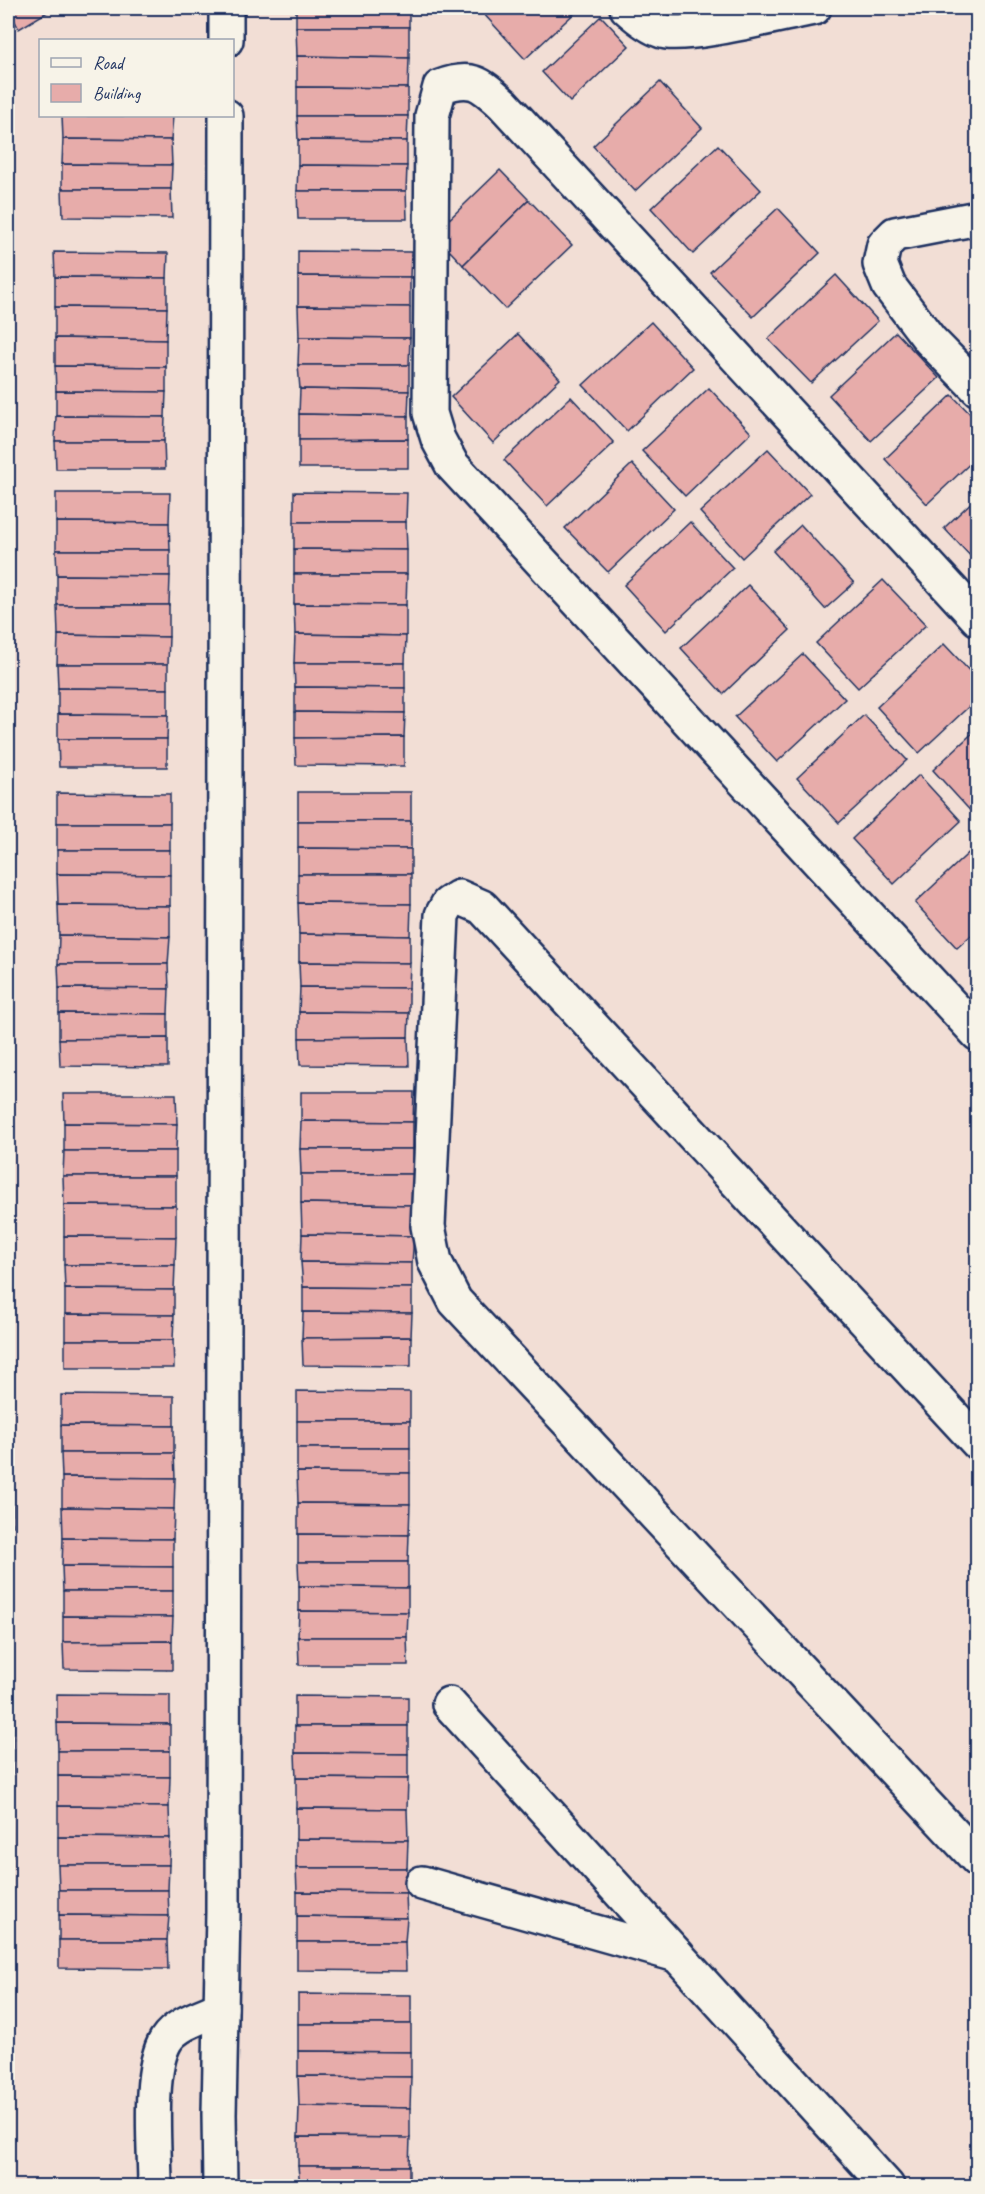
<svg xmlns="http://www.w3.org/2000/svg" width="985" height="2194" viewBox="0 0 985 2194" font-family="Caveat,sans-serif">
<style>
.building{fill:#e7acaa;stroke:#1b2f5e;stroke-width:1.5}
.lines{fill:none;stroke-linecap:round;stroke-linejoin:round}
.minor-casing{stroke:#1b2f5e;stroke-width:38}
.minor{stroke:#f7f3e8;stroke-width:33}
</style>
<rect width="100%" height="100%" fill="#f2ded5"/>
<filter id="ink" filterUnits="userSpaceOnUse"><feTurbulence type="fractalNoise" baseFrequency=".0167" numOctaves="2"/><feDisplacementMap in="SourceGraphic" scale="12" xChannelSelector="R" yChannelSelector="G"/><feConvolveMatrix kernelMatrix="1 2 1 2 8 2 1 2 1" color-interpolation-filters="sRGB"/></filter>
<g filter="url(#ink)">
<!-- building -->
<g class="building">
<path d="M8 8H54L19 29Z"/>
<rect x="296" y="8" width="113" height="19"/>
<path d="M487 8H580L525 59 482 12Z"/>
<path d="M601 16 629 46 570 102 542 72Z"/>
<path d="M296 27H409V58L297 56Z"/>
<path d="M297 56 409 58 408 88 297 87Z"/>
<path d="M660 82 702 128 635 191 593 146Z"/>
<path d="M297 87 408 88V116H297Z"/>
<path d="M62 116H173L171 140 63 139Z"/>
<path d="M297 116H408L407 141 298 140Z"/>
<path d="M63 139 171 140 172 165 62 164Z"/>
<path d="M298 140 407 141V166L298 165Z"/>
<path d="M718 145 761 190 693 254 651 208Z"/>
<path d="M62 164 172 165 171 189H62Z"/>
<path d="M298 165 407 166 406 191H297Z"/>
<path d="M500 170 529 200 463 265 434 234Z"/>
<path d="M62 189H171L172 218 63 217Z"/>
<path d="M297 191H406L407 219H298Z"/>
<path d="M529 200 572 245 505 309 463 265Z"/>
<path d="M778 208 820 253 753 317 710 272Z"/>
<path d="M298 251 411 252 410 277 298 276Z"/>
<path d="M54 252 168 253 167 278 55 277Z"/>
<path d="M836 275 878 321 811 383 768 339Z"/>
<path d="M298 276 410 277V307L298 306Z"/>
<path d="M55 277 167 278V308L55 307Z"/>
<path d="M298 306 410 307V338L299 337Z"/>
<path d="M55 307 167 308 166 340 55 338Z"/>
<path d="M651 322 693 368 627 431 583 385Z"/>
<path d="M896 332 939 378 871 441 829 395Z"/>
<path d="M518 334 560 379 493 443 451 397Z"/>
<path d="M299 337 410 338 409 365H298Z"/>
<path d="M55 338 166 340V367L55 366Z"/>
<path d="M298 365H409V391L300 389Z"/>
<path d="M55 366 166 367V392L56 391Z"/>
<path d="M709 388 751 433 685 496 642 451Z"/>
<path d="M300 389 409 391 408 416 299 414Z"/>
<path d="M56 391 166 392 165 417 56 416Z"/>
<path d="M952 395 978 422V456L927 504 885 459Z"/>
<path d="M571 397 614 443 547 506 504 460Z"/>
<path d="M299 414 408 416V439L299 440Z"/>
<path d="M56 416 165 417 164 441H55Z"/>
<path d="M408 439V468H299V440Z"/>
<path d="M55 441H164L165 469H56Z"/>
<path d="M768 449 810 494 742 558 700 512Z"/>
<path d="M632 464 674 509 608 572 565 528Z"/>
<path d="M294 492 407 493 406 522H294Z"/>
<path d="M56 493H170L169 523 56 522Z"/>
<path d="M978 496V564L944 528Z"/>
<path d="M56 522 169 523 170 550H56Z"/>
<path d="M294 522H406L407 550 294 549Z"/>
<path d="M690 522 733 568 666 631 624 585Z"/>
<path d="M801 525 854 583 825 609 773 551Z"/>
<path d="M294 549 407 550V574H294Z"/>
<path d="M56 550H170V576L57 575Z"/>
<path d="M294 574H407L406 605 294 604Z"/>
<path d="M57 575 170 576 169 605H57Z"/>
<path d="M883 580 926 625 858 688 816 643Z"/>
<path d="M748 585 790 630 723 694 681 648Z"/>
<path d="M294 604 406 605V636L295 634Z"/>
<path d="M57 605H169V637L58 635Z"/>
<path d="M8 629 9 701H8Z"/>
<path d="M295 634 406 636 405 663H294Z"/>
<path d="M58 635 169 637 168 664H57Z"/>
<path d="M944 644 978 680V698L919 753 877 707Z"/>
<path d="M803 654 845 699 777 762 735 717Z"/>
<path d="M294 663H405V688L295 687Z"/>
<path d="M57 664H168V689L58 688Z"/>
<path d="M295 687 405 688V713L295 712Z"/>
<path d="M58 688 168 689V715L58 714Z"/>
<path d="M295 712 405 713 404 737 295 738Z"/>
<path d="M58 714 168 715 167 739H58Z"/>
<path d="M864 715 907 760 839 823 797 778Z"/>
<path d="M978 728V813L975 816 933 770Z"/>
<path d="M404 737V766L296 765 295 738Z"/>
<path d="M58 739H167V767H59Z"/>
<path d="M919 775 961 821 894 884 852 839Z"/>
<rect x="298" y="792" width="113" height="29"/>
<path d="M57 793 170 794V823H57Z"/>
<path d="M298 821H411V849L298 848Z"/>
<rect x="57" y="823" width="113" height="27"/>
<path d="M978 844V929L957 948 915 903Z"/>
<path d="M298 848 411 849V874H298Z"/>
<path d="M57 850H170V875L57 874Z"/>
<path d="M57 874 170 875V906L58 905Z"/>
<path d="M298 874H411V904L298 903Z"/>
<path d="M298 903 411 904 410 936 299 934Z"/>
<path d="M58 905 170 906V937L59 935Z"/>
<path d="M299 934 410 936V963L299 962Z"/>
<path d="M59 935 170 937 168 964H58Z"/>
<path d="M299 962 410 963 409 988 300 987Z"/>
<path d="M58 964H168L169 989 59 988Z"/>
<path d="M300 987 409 988V1013L299 1012Z"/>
<path d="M59 988 169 989 168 1014 59 1013Z"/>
<path d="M299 1012 409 1013 408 1037 299 1038Z"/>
<path d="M59 1013 168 1014V1038L59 1039Z"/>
<path d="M408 1037 409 1066 300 1065 299 1038Z"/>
<path d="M168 1038V1067L60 1066 59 1039Z"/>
<path d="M301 1092H414L413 1122 301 1121Z"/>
<path d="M63 1094H176L177 1124 64 1123Z"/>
<path d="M301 1121 413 1122V1149H300Z"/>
<path d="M64 1123 177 1124 176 1151H64Z"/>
<path d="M300 1149H413L414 1174H301Z"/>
<path d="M64 1151H176V1176H63Z"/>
<path d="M301 1174H414L413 1205 301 1203Z"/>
<path d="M63 1176H176V1206L64 1205Z"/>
<path d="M301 1203 413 1205 414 1236 302 1234Z"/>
<path d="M64 1205 176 1206V1237L64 1236Z"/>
<path d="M302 1234 414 1236 412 1263 301 1262Z"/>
<path d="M64 1236 176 1237 175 1265H64Z"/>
<path d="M301 1262 412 1263V1288L303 1287Z"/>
<path d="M64 1265H175L174 1290 65 1289Z"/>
<path d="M303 1287 412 1288V1313L303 1312Z"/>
<path d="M65 1289 174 1290V1315L65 1314Z"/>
<path d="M303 1312 412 1313 411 1337 302 1338Z"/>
<path d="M65 1314 174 1315 173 1340H65Z"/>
<path d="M411 1337V1366L303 1365 302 1338Z"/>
<path d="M65 1340H173L174 1368H65Z"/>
<path d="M8 1362H11L12 1442H8Z"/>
<path d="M297 1391 410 1392V1421H297Z"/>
<path d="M61 1395 174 1396V1426L61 1425Z"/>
<rect x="297" y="1421" width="113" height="27"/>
<path d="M61 1425 174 1426V1453H61Z"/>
<rect x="8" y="1446" width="5" height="80"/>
<path d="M297 1448H410V1473L297 1472Z"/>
<path d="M61 1453H174L175 1478 62 1477Z"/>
<path d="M297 1472 410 1473V1504L298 1503Z"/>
<path d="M62 1477 175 1478 174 1509 62 1507Z"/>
<path d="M298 1503 410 1504 409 1535 298 1534Z"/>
<path d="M62 1507 174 1509 173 1539 63 1538Z"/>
<path d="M298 1534 409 1535 408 1562H298Z"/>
<path d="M63 1538 173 1539V1567L62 1566Z"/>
<path d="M298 1562H408V1588L299 1586Z"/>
<path d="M62 1566 173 1567V1591H63Z"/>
<path d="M299 1586 408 1588V1612L299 1611Z"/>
<path d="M63 1591H173V1617L63 1616Z"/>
<path d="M299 1611 408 1612 407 1637H298Z"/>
<path d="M63 1616 173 1617 172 1641 63 1642Z"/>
<path d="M298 1637H407L408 1665H299Z"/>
<path d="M172 1641V1670L64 1669 63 1642Z"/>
<path d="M8 1694H14L13 1774H8Z"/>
<path d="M57 1694 170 1695V1724L57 1723Z"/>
<path d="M295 1696 408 1697V1726H295Z"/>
<path d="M57 1723 170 1724V1751H58Z"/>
<path d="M295 1726H408V1754L295 1753Z"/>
<path d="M58 1751H170V1777L58 1776Z"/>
<path d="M295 1753 408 1754V1779L296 1778Z"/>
<path d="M58 1776 170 1777 169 1807 58 1806Z"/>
<path d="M296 1778 408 1779 407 1809 296 1808Z"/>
<path d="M8 1782H11L12 1856H8Z"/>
<path d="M58 1806 169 1807 170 1838 58 1837Z"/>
<path d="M296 1808 407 1809 408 1840 296 1839Z"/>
<path d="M58 1837 170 1838 169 1865H58Z"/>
<path d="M296 1839 408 1840 407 1868H296Z"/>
<path d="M8 1863H11L13 1937H8Z"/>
<path d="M58 1865H169L168 1890H59Z"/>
<path d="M296 1868H407L406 1893 297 1892Z"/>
<path d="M59 1890H168L169 1916 59 1915Z"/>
<path d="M297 1892 406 1893 407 1918 297 1916Z"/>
<path d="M59 1915 169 1916 167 1940H59Z"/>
<path d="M297 1916 407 1918 405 1942H297Z"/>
<path d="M59 1940H167L168 1969 59 1968Z"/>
<path d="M297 1942H405L406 1971 297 1970Z"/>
<path d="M298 1994 411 1995V2024H298Z"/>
<path d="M298 2024H411V2052L298 2051Z"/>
<path d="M8 2027H11L12 2101H8Z"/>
<path d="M298 2051 411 2052V2077L298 2076Z"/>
<path d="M298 2076 411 2077 410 2108 299 2106Z"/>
<path d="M299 2106 410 2108V2138L298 2137Z"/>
<path d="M298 2137 410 2138 409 2166H298Z"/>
<path d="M298 2166H409V2186H300Z"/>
</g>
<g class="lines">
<!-- minor casing -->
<g class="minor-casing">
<g id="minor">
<path d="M627 8C637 17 649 27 662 31 683 39 786 13 814 8"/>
<path d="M226 40V8"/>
<path d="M978 218 895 234 884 245 880 264 889 286 930 340 978 389"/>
<path d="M978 619 503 104C480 83 472 75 440 87L432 116 430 413 438 439 452 465 978 1034"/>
<path d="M978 1443 482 907 459 897 448 904 442 915 428 1226 435 1262 455 1301 978 1860"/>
<path d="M449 1704 887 2186"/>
<path d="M422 1883 677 1955"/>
<path d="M155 2186C155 2149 147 2071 166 2040 177 2023 204 2016 221 2008"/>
<path d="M220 2186 219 2114 223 1912 226 116"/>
</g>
</g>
<!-- minor -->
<use href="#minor" class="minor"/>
</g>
</g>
<!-- margin -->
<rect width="985" height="2194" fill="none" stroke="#f7f3e8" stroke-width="30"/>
<rect x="15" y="15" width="955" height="2164" fill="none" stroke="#1b2f5e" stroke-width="2" filter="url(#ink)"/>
<!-- legend -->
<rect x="39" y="39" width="195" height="78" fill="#f7f3e8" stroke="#9fa5b1" stroke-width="1.5"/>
<rect x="51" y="58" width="30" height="9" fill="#f7f3e8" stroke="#9fa5b1" stroke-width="1.5"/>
<text x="93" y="69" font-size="18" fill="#1b2f5e">Road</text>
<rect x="51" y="84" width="30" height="18" fill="#e7acaa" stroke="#9fa5b1" stroke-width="1.5"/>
<text x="93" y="99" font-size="18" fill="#1b2f5e">Building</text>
</svg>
